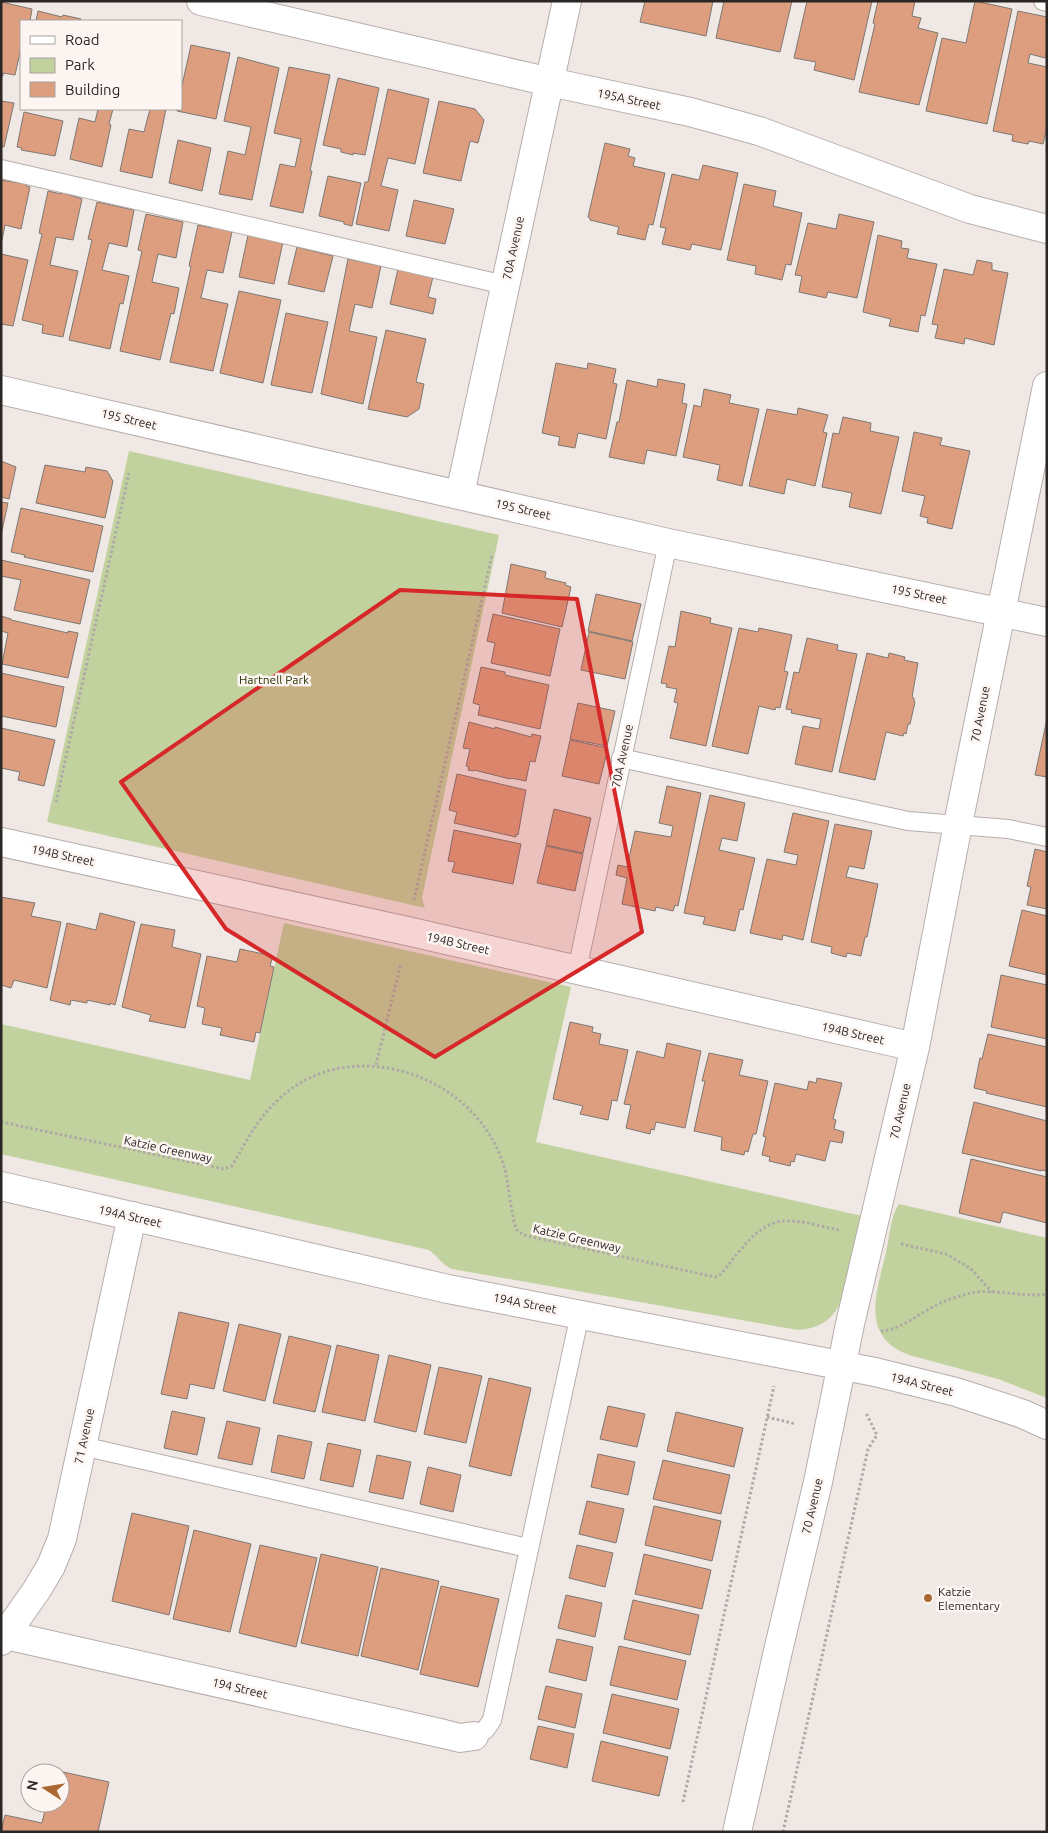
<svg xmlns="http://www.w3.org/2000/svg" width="1048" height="1833" viewBox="0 0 1048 1833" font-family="Ubuntu,sans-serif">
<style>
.green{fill:#c1d29e}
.building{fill:#dc9e7e;stroke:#7e7773}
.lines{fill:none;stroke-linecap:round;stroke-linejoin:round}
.service-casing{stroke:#b6aeab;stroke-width:20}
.minor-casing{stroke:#b6aeab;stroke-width:30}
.tertiary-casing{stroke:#b6aeab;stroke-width:30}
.path{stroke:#afa9a6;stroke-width:3;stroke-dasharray:2.5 2.5;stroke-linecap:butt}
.service{stroke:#fff;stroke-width:18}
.minor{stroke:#fff;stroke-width:28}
.tertiary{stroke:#fff;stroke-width:28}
.marked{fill:#d62828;fill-opacity:0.2;stroke:#d62828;stroke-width:4;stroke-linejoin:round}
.poi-dot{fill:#aa6833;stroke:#fdf5f1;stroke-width:2}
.labels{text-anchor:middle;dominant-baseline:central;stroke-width:5;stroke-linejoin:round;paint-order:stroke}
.street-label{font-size:12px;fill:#292625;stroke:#fdf5f1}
.park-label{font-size:12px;fill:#283404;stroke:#fdf5f1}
.poi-label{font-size:12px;fill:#292625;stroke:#fdf5f1;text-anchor:start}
</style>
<rect width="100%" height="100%" fill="#f0e8e4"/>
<!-- green -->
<g class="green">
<path d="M129 451 499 535 422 898 425 908 47 822Z"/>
<path d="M284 923 571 987 536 1142 862 1216C858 1233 854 1249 851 1266 843 1300 838 1327 798 1330L452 1269C442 1265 438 1256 429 1250L1 1154V1024L250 1080Z"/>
<path d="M899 1204 1047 1238V1398L998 1379 909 1355C859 1336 877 1292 886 1252 890 1237 890 1216 899 1204Z"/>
</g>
<!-- building -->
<g class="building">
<path d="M645 1H713L706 36 640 22Z"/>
<path d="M724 1H792L780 52 716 38Z"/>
<path d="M807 1H872L854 80 814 70 816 62 794 58Z"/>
<path d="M878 1H915L912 16 921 18 918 28 938 33 919 105 859 92 875 24 873 23Z"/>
<path d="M975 1 1012 9 987 124 926 111 942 38 966 43Z"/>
<path d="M1 2 32 9 30 21H21V48L15 75 3 73V76L1 75Z"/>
<path d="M38 11 62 17 63 15 81 19 80 21H36Z"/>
<path d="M1018 11 1047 17V50L1045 58 1030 54 1028 63 1047 67V126L1043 144 1029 141 1028 144 1012 141 1013 135 993 131Z"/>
<path d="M191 45 230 53 216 119 177 111V109H181V90Z"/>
<path d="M238 57 279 68 252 200 219 194 228 151 245 155 251 127 224 121Z"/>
<path d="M289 67 330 75 310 171H312L303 213 270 206 280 164 295 167 301 139 274 133Z"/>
<path d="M338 78 379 88 365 155 353 153V155L341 152V149L323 145Z"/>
<path d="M388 89 429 99 415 164 388 158 381 186 398 190 389 231 356 224 365 182H368Z"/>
<path d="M1 101 14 103 4 147 1 146Z"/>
<path d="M439 101 475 109 484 120 478 143 470 141 461 181 423 173Z"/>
<path d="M98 109H113L109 124 111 125 102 167 70 159 79 118 95 122Z"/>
<path d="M150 109H166L152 178 120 171 129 129 144 132Z"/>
<path d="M24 112 63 121 55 156 21 150 22 148 17 147Z"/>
<path d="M178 140 211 148 202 191 169 183Z"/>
<path d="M605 143 630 149 628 156 635 158 633 166 665 173 653 225 649 224 645 240 617 234 619 227 590 220V218L588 217Z"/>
<path d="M703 165 738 173 721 250 692 244 690 250 662 244 666 228 660 227 672 174 699 180Z"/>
<path d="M328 176 361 183 352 226 344 224V222L319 216Z"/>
<path d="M1 180 26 184V186L30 187 21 229 5 225 1 245Z"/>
<path d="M744 184 776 191 773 206 802 213 791 265 786 264 782 280 755 274 756 266 727 260Z"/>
<path d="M48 191 61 194V192L82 199 73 240 56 237 50 265 78 271 63 337 42 333 43 325 22 320 42 234 39 233Z"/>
<path d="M414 200 454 209 445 244 406 236Z"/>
<path d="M97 202 134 210 127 247 109 243 102 270 129 276 123 304 120 303 110 349 69 340 92 240 88 239Z"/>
<path d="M146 214 183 222 176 258 158 254 152 282 179 288 174 314 171 313 160 360 120 351 142 251 138 250Z"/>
<path d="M839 214 874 222 857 298 828 292 826 298 799 292 802 276 795 275 808 223 836 229Z"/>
<path d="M198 225 212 228V226L232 232 223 273 207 270 201 298 228 304 213 371 170 362 191 267 189 266Z"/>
<path d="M248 235 283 242 274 284 239 277Z"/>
<path d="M878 235 902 241 901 248 909 249 907 258 937 264 925 316 921 315 918 332 889 326 891 319 863 312Z"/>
<path d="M297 247 333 256 324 292 288 284Z"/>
<path d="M1 254 28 260 13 326 1 324Z"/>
<path d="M348 259 381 266 372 308 355 304 349 331 377 337 363 404 321 394Z"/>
<path d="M977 260 992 263V270L1008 273 994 345 965 338 964 344 935 338 938 325 932 324 944 269 973 275Z"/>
<path d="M398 269 433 277 428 297 436 299 433 314 390 304Z"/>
<path d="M239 291 281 300 263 383 220 373Z"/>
<path d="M286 313 328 322 312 393 271 385Z"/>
<path d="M386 330 426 339 416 382 424 384 419 409 407 417 368 409Z"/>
<path d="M556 363 587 369 588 363 616 369 613 383 617 384 606 439 578 433 575 448 558 445 560 437 542 433Z"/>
<path d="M658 379 685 384 682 403 687 404 676 456 647 450 644 464 609 457 617 422H619L627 380 657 387Z"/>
<path d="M704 389 731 395 729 403 759 409 742 486 717 480 720 465 683 457 694 405 701 407Z"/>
<path d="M798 408 828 415 823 432 827 433 815 486 787 479 784 494 749 486 767 409 797 415Z"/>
<path d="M843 417 871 423 870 431 899 437 881 514 849 507 852 493 822 487 833 433 839 434Z"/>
<path d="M914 432 942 438 940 445 970 451 952 529 927 523 928 518 920 516 925 496 902 491Z"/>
<path d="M1 461 16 467 9 499 1 497Z"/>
<path d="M45 465 85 472 86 467 107 471 113 481 105 518 36 503Z"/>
<path d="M1 502 8 503 1 535Z"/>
<path d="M21 508 103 526 93 572 24 557 25 555 11 552Z"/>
<path d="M1 560 90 580 80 624 14 610 21 580 1 576Z"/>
<path d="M511 564 546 572 545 578 566 583 565 585 571 587 562 627 502 613Z"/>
<path d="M596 594 641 604 632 641 588 631Z"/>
<path d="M681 611 711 618 710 623 732 628 706 746 670 738 678 703 674 702 677 689 666 687 667 684 661 683 669 646 675 647Z"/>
<path d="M493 614 560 629 550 676 491 663 495 643 487 641Z"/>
<path d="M1 616 11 619V620L68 633V631L78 633 68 678 2 664 8 633 1 631Z"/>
<path d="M739 628 758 632 759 628 792 635 784 671 788 672 780 708 776 707 775 710 759 706 748 754 712 746Z"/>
<path d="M589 632 633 642 625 679 581 670Z"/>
<path d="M807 638 838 645 837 650 857 654 832 772 795 764 803 726 819 729 821 719 791 713 792 710 786 709 794 672 799 673Z"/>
<path d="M867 653 888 658 889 653 905 657 904 660 918 663 912 697 914 698V701L915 702 910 724H908L906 734 904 733 903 736 886 732 875 780 839 772Z"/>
<path d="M481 667 505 672V675L549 685 540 729 478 715 480 705 473 703Z"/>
<path d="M1 673 64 687 56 727 1 716Z"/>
<path d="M578 703 615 711 607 746 570 739Z"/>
<path d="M1047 719V777L1035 775Z"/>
<path d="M469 722 495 729V727L531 737 532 734 541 736 535 762 530 761 526 781 511 778 510 779 474 770 473 771 468 770 469 767 466 766 470 749 463 748Z"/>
<path d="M1 728 55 740 44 786 18 780 20 772 1 768Z"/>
<path d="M570 740 608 748 599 784 562 776Z"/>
<path d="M457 774 526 790 518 835 516 834V837L454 823 457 812 449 810Z"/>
<path d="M667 786 701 793 678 906 675 905 673 911 656 907 655 911 622 904 627 878 616 875 618 865 627 867 635 831 671 837 673 826 659 823Z"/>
<path d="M710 795 745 803 737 841 722 838 719 850 755 858 743 910 740 909 735 931 703 924 705 917 684 913Z"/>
<path d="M554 809 591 818 583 853 546 845Z"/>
<path d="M793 813 829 821 803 940 783 935 782 940 750 933 767 859 796 865 798 855 784 852Z"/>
<path d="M835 824 872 831 864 869 849 866 846 877 878 884 867 937H865L861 956 847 953 846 957 831 953 832 947 811 942Z"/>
<path d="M454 830 521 844 513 884 452 872 455 862 448 861Z"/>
<path d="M546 846 583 854 575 891 537 883Z"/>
<path d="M1035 849 1047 852V909L1027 905 1031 887 1027 886Z"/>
<path d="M1 897 35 903 31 916 61 922 47 988 14 980 11 988 1 985Z"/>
<path d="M1022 910 1047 916V975L1009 966Z"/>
<path d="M100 913 135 922 115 1005 110 1003V1005L87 1000V1003L71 1000 70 1005 50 1000 67 923 96 930Z"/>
<path d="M141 924 175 930 172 947 201 954 185 1028 149 1021 151 1015 122 1007Z"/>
<path d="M240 949 273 956 270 966 274 967 260 1033 256 1032 254 1042 220 1035 222 1028 202 1024 205 1008 197 1006 207 956 237 962Z"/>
<path d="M1001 975 1047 985V1039L991 1027Z"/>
<path d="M570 1022 593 1027 592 1032 601 1034 599 1044 628 1050 617 1101 612 1100 608 1120 580 1114 583 1106 553 1099Z"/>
<path d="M988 1034 1047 1047V1107L986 1093 987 1091 974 1088 980 1058 982 1059Z"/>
<path d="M667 1043 701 1051 685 1128 656 1122 654 1130 651 1129 650 1134 626 1128 631 1105 624 1104 637 1051 664 1058Z"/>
<path d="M709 1053 743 1060 739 1075 768 1081 756 1134H753L748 1152 745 1151 744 1155 721 1150 722 1137 694 1131 705 1081H702Z"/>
<path d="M817 1078 842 1083 833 1119 836 1120 834 1129 844 1132 842 1143 830 1141 825 1161 796 1154 794 1162 791 1161 790 1166 769 1161 770 1157 762 1155 766 1137 763 1136 775 1083 807 1090 809 1081 816 1083Z"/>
<path d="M974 1102 1047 1121V1171L1041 1170V1171L962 1153Z"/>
<path d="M971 1159 1047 1177V1223L1003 1212 1000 1223 959 1213Z"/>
<path d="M179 1312 229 1323 214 1389 190 1384 187 1399 161 1394Z"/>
<path d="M239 1324 281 1334 265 1401 223 1391Z"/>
<path d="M289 1336 331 1346 315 1412 273 1403Z"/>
<path d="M337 1345 379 1355 365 1421 322 1412Z"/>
<path d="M389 1355 431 1365 416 1432 374 1422Z"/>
<path d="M439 1367 482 1376 466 1443 424 1434Z"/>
<path d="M489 1378 531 1388 511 1476 469 1466Z"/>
<path d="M608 1406 645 1414 637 1447 600 1439Z"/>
<path d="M172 1411 205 1418 197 1455 164 1448Z"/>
<path d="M676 1412 743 1428 734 1467 667 1451Z"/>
<path d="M227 1421 260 1428 252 1465 218 1458Z"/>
<path d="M278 1435 312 1442 304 1479 271 1472Z"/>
<path d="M328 1443 361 1450 353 1487 320 1480Z"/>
<path d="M598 1454 635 1462 628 1495 591 1487Z"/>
<path d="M377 1455 411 1462 403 1499 369 1492Z"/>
<path d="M663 1460 730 1475 721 1514 653 1499Z"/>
<path d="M428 1467 461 1475 453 1512 420 1504Z"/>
<path d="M587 1501 624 1509 616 1543 579 1534Z"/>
<path d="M654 1506 721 1521 712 1561 645 1545Z"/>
<path d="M132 1513 189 1526 169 1615 112 1601Z"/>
<path d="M194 1530 251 1544 230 1632 173 1619Z"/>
<path d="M260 1545 317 1558 296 1647 239 1633Z"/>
<path d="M577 1545 613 1553 605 1587 569 1578Z"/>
<path d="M321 1554 378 1567 358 1656 301 1643Z"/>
<path d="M644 1554 711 1570 702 1609 635 1594Z"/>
<path d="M381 1568 439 1581 418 1670 361 1656Z"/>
<path d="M441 1586 499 1599 478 1687 420 1674Z"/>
<path d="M566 1595 602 1603 595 1637 558 1628Z"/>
<path d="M633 1600 699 1615 690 1655 624 1639Z"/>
<path d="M557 1639 593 1647 586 1681 549 1672Z"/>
<path d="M619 1646 686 1661 677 1700 610 1685Z"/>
<path d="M546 1686 582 1694 575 1728 538 1719Z"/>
<path d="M612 1694 679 1709 670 1749 603 1733Z"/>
<path d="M538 1726 574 1734 567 1768 530 1759Z"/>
<path d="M601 1741 668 1757 659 1796 592 1781Z"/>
<path d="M40 1767 109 1782 98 1832H1L5 1815 42 1823 46 1806 32 1803H60V1773H38Z"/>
</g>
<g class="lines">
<!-- service casing -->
<g class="service-casing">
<g id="service">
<path d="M1043 1 1047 2"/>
<path d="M1 169 505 285"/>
<path d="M621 758 908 821 1008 829 1047 837"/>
<path d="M577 970 668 543"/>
<path d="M82 1446 528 1548"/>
<path d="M474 1736 485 1730 492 1720 580 1314"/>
</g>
</g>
<!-- minor casing -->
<g class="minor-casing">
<g id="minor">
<path d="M201 1 550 82 690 112 759 131 970 209 1047 229"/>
<path d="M1 390 668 543 1047 622"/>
<path d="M460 494 567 1"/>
<path d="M1 842 407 931 915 1047"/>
<path d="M6 1635 444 1734 460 1738 474 1736"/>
<path d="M1 1641 36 1591 51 1566 62 1539 132 1216"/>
<path d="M737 1832 778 1651 818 1482 850 1324 915 1047 958 824 1047 386"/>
</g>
</g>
<!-- tertiary casing -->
<g class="tertiary-casing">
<path id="tertiary" d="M1 1186 448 1289 875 1372 956 1392 1023 1414 1047 1425"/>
</g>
<!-- path -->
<g class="path">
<path d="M56 802 129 473"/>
<path d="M414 900 492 555"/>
<path d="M376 1065 401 963"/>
<path d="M1 1122 224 1169 232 1166C247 1140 257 1119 280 1098 344 1039 451 1067 492 1139 497 1147 502 1158 504 1167 509 1181 511 1220 517 1230 519 1232 521 1233 523 1235L715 1277 721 1274C738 1254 757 1222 785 1221 803 1220 822 1227 839 1230"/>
<path d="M901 1244 946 1254 970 1268 992 1292"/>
<path d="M881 1331C901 1330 919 1313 937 1305 946 1300 959 1296 970 1293 995 1288 1021 1298 1047 1294"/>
<path d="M767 1417 796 1424"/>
<path d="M683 1802 774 1386"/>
<path d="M783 1832 868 1449 877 1435 866 1413"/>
</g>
<!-- service -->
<use href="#service" class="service"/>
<!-- minor -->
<use href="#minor" class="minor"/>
<!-- tertiary -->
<use href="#tertiary" class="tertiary"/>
</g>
<!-- marked area -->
<path class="marked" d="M400 590 577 599 642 932 435 1057 226 929 121 782Z"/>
<!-- markers -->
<circle class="poi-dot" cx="928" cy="1598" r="5"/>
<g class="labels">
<!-- street labels -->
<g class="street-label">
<text transform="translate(629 99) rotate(12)">195A Street</text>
<text transform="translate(513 248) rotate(-78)">70A Avenue</text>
<text transform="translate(129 419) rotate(13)">195 Street</text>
<text transform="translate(523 509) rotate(13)">195 Street</text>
<text transform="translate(919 594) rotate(12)">195 Street</text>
<text transform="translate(980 714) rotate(-79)">70 Avenue</text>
<text transform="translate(622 756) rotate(-78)">70A Avenue</text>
<text transform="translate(63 855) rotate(12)">194B Street</text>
<text transform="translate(458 943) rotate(13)">194B Street</text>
<text transform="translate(853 1033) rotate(13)">194B Street</text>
<text transform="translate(900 1111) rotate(-77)">70 Avenue</text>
<text transform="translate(168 1149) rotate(12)">Katzie Greenway</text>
<text transform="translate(130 1216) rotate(13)">194A Street</text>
<text transform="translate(577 1238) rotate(13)">Katzie Greenway</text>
<text transform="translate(525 1303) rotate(11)">194A Street</text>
<text transform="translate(922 1384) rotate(14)">194A Street</text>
<text transform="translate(84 1436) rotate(-78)">71 Avenue</text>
<text transform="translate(812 1506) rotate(-77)">70 Avenue</text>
<text transform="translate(240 1688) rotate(13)">194 Street</text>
</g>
<!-- park labels -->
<g class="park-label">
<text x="274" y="679">Hartnell Park</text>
</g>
<!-- poi labels -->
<g class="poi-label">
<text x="938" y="1591">Katzie<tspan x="938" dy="14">Elementary</tspan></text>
</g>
</g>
<!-- border -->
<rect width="1048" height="1833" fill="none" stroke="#292625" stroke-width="5"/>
<!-- legend -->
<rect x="20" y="20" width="162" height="90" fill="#fdf5f1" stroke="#a8a29f"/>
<rect x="30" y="36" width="25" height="8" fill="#ffffff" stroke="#a8a29f"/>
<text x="65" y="45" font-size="15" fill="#292625">Road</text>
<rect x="30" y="58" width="25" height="15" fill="#c1d29e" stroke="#a8a29f"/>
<text x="65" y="70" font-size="15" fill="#292625">Park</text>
<rect x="30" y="82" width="25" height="15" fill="#dc9e7e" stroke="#a8a29f"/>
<text x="65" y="95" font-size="15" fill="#292625">Building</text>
<!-- north arrow -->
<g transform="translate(45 1788) rotate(282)"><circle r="24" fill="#fdf5f1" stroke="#a8a29f"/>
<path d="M0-4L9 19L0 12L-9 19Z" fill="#aa6833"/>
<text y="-8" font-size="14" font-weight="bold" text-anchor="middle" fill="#292625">N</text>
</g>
</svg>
